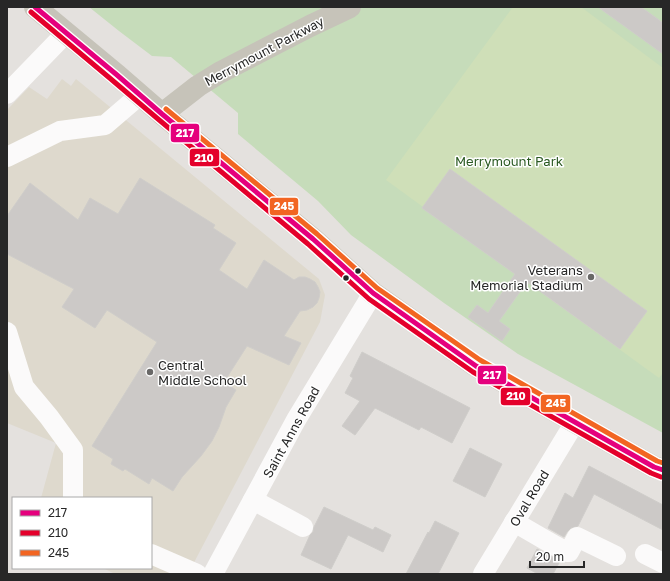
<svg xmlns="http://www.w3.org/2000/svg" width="670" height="581" viewBox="0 0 670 581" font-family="'Golos Text',sans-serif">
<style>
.education{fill:#ded9cd}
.green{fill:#c6dcba}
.pitch{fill:#cfdfb8}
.building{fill:#ccc9c7;stroke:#cfcdca}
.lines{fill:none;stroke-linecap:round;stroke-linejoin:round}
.minor{stroke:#fbfafa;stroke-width:20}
.major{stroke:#c6c3b9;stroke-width:22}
.bus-1-casing{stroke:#fff;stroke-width:8}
.bus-2-casing{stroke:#fff;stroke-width:8}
.bus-3-casing{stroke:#fff;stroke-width:8}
.bus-1{stroke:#e5007d;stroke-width:5}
.bus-2{stroke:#e4002b;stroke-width:5}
.bus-3{stroke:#f26522;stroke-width:5}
.bus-dot{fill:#272727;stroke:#fff;stroke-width:1.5}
.poi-dot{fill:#696867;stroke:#fff;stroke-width:1.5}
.labels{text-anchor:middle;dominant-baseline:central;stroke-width:3;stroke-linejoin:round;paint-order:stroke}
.street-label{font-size:13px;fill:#272727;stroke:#fff}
.park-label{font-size:13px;fill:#2a5921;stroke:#fff}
.poi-label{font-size:13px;fill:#272727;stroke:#fff;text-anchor:end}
.line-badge{stroke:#fff;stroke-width:1.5}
.badge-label{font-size:11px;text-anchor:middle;font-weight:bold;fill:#fff}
</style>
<rect width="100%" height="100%" fill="#e4e1de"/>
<!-- education -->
<path class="education" d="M62 79 71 86 76 79 319 279 325 295 320 322 188 574H115L103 568H151V498H41L56 443 7 423V110L29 87 47 99Z"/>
<!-- green -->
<path class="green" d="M89 7H663V433L518 354 444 303 351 235 318 201 238 134V113L171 57 152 56 119 31Z"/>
<!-- pitch -->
<path class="pitch" d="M513 7H581L663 68V373L659 378 386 180Z"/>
<!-- building -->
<g class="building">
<path d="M598 7H641L659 20 663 23V54Z"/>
<path d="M450 169 647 311 620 349 527 282 499 321 510 329 502 341 468 317 477 305 488 313 515 274 422 208Z"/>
<path d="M140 178 215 225 213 228 236 243 219 270 247 289 264 260 294 280 299 277H305L310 279 315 282 318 287 320 292 319 298 317 303 313 307 307 310 300 311 284 336 301 343 289 365 247 346 224 382 236 390 226 407 219 427 212 441 201 456 182 477 173 491 152 478 149 484 125 469 123 471 111 464 113 459 92 446 157 342 107 310 95 328 62 307 74 289 7 254V216L30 183 78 220 90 198 118 214Z"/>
<path d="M362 352 470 408 452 443 421 427 419 430 375 408 355 435 342 426 360 401 345 393 353 378 350 376Z"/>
<path d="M470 448 502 464 485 497 453 481Z"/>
<path d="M589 466 663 505V530L594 494 578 526 571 528 567 532 564 537 548 528 565 493 573 498Z"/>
<path d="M324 507 373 530 375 527 391 535 383 552 348 535 331 569 301 555 310 535 313 532 314 527Z"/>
<path d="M435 521 459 533 438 574H406L428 532 429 533Z"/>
<path d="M537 549 560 561 553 574H538L527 568Z"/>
</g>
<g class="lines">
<!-- minor -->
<g class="minor">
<path d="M7 94 66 33"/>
<path d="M7 157 60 131 105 125 140 95"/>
<path d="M7 332 24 387 49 417 73 450V498"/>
<path d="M253 500 303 527"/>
<path d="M514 522C532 532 549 543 567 552H569L577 537 616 556"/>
<path d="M151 554 197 574"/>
<path d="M645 554 663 563"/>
<path d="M213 574 296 420 373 293"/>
<path d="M483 574 575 422"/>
</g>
<!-- major -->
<g class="major">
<path d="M35 7 117 75 162 114 313 239 373 293 476 366 654 467 663 470"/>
<path d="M162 114 198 86 219 73 310 26 350 7"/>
</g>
<!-- bus-1 casing -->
<g class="bus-1-casing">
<path id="bus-1" d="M35 7 117 75 162 114 313 239 373 293 476 366 654 467 663 470"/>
</g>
<!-- bus-2 casing -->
<g class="bus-2-casing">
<path id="bus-2" d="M31 12 112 80 158 119 308 244 369 299 473 372 651 473 661 477"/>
</g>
<!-- bus-3 casing -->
<g class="bus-3-casing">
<path id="bus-3" d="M166 109 317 234 377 288 480 360 657 461 663 463"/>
</g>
<!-- bus-1 -->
<use href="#bus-1" class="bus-1"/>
<!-- bus-2 -->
<use href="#bus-2" class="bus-2"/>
<!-- bus-3 -->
<use href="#bus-3" class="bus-3"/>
</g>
<!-- markers -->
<g class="bus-dot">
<circle cx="358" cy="271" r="3.5"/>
<circle cx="346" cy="278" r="3.5"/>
</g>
<g class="poi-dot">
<circle cx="591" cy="277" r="4"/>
<circle cx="150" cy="372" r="4"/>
</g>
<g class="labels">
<!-- street labels -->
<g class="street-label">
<text transform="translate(264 51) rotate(-28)">Merrymount Parkway</text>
<text transform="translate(291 432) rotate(-61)">Saint Anns Road</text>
<text transform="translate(529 498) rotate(-59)">Oval Road</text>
</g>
<!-- park labels -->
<g class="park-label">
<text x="509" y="161">Merrymount Park</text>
</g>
<!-- poi labels -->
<g class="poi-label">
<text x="583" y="270">Veterans<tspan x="583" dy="15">Memorial Stadium</tspan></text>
<text x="158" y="365" text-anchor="start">Central<tspan x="158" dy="15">Middle School</tspan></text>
</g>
</g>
<g class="line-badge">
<rect x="170" y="123" width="30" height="20" rx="4" fill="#e5007d"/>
<rect x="189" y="148" width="31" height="19" rx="4" fill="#e4002b"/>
<rect x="269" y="197" width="30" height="19" rx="4" fill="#f26522"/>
<rect x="477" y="365" width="30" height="20" rx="4" fill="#e5007d"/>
<rect x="500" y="387" width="31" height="19" rx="4" fill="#e4002b"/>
<rect x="540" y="394" width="31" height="19" rx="4" fill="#f26522"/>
</g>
<g class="badge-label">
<text x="185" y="137">217</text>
<text x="204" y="162">210</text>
<text x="284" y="210">245</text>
<text x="492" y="379">217</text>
<text x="516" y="400">210</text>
<text x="556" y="407">245</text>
</g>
<!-- border -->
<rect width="670" height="581" fill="none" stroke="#272727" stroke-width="16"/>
<!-- legend -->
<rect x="12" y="497" width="140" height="72" fill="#ffffff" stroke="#a9a9a9"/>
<rect x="20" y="510" width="20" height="6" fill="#e5007d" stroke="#a9a9a9"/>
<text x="48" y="517" font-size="12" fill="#272727">217</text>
<rect x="20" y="530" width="20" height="6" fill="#e4002b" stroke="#a9a9a9"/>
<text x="48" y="537" font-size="12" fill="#272727">210</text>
<rect x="20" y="550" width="20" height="6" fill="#f26522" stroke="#a9a9a9"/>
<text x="48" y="557" font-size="12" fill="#272727">245</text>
<!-- scale -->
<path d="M530 561v6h54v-6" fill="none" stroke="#272727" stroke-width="2"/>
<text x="536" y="561" font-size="12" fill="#272727" stroke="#ffffff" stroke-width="3" paint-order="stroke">20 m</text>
</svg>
